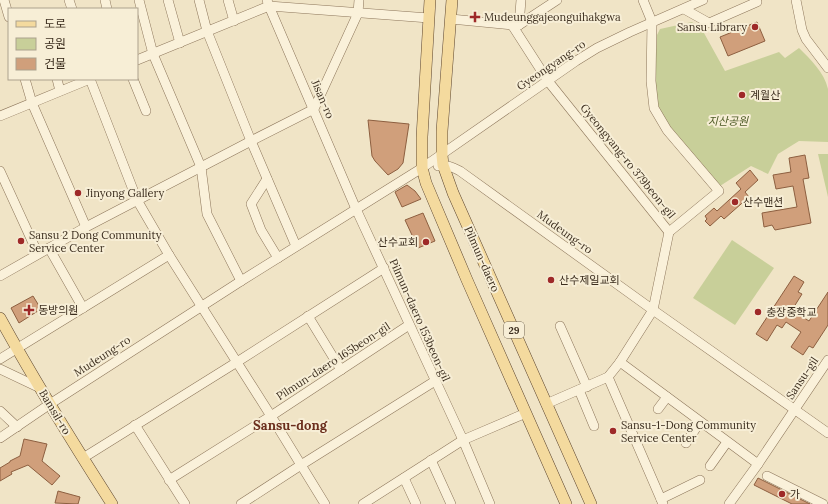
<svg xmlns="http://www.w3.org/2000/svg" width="828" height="504" viewBox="0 0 828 504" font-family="Lora,'Noto Sans KR',serif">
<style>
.green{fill:#c8cf99}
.building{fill:#d09f7b;stroke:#8d5f40}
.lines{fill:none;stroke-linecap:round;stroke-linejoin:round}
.minor-casing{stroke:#8d765b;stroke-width:10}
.major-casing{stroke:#5b442f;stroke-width:12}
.minor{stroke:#faf1da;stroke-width:9}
.major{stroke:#f4da9e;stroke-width:11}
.poi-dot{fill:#9e2928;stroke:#f7eed6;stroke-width:1.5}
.labels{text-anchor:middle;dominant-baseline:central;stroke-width:4;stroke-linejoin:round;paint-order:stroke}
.shield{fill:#f7eed6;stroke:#746856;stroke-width:1}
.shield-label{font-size:10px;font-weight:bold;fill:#3c2e1f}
.poi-label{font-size:11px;fill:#3c2e1f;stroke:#f7eed6;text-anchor:start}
.street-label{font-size:11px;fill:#3c2e1f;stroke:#f7eed6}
.park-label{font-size:11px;font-style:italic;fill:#4c5a25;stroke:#f7eed6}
.quarter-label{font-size:13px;font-weight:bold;fill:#6b2e1d;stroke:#f7eed6}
</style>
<rect width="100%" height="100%" fill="#f0e4c6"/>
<!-- green -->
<g class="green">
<path d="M692 22 704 33 725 71 779 52 785 58 799 48C811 60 824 72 828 89V142L799 141 778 154 768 174 751 166 720 186 666 123 656 105 655 71 657 35 660 29Z"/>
<path d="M818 154H828V197Z"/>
<path d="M732 240 774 268 735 325 693 298Z"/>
</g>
<!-- building -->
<g class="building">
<path d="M757 22 765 41 728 56 720 37Z"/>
<path d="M368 120 409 124 403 163 398 169 388 175 375 161 372 156Z"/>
<path d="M805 155 809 178 803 179 811 223 775 230 772 225 764 227 762 213 797 207 793 186 776 189 773 175 791 172 789 158Z"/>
<path d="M750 170 758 180 745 192 749 197 724 219 721 216 710 226 705 221 707 219 705 216 714 208 717 211 741 189 736 183Z"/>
<path d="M407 185 415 191 421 199 402 207 395 192Z"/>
<path d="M423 213 435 241 418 248 405 220Z"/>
<path d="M794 276 804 282 798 292 802 294 792 310 809 321 828 292V325L813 348 809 346 803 355 791 347 801 332 786 322 782 328 777 325 767 341 756 334Z"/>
<path d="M33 296 41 309 19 323 11 308Z"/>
<path d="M24 439 47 444 42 461 60 476 52 485 28 465 11 472 12 474 0 481V468L10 462V461L20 456Z"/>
<path d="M758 478 810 504H792L754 485Z"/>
<path d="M58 491 80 497 78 504 55 503Z"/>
</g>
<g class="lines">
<!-- minor casing -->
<g class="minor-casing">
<g id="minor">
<path d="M4 0 9 17"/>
<path d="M69 0 72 9"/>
<path d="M105 0 107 9"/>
<path d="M139 0 153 54 201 167 207 214 241 281"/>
<path d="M168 0 180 43"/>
<path d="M199 0 207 31 251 141 296 246"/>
<path d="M228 0 234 21"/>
<path d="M267 0 269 6 356 209 463 440 490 504"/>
<path d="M643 0 652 22 651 81 654 108 667 130 719 191 669 232"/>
<path d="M796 0 802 30 806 39 828 68"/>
<path d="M684 9 709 23 757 2"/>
<path d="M451 19 512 25H519L557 0"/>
<path d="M512 25 548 81 669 232"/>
<path d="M519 25 521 0"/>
<path d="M137 60 269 6 429 18"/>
<path d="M25 79 32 103 86 227"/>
<path d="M57 79 60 91"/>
<path d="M90 79 137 200 169 255 271 416 325 504"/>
<path d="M133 79 146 111"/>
<path d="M0 116 90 79"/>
<path d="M438 166C446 164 452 167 460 171L653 310 828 433"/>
<path d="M0 171 38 254"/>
<path d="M267 179 251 204 261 230 278 258"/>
<path d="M49 248 83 308"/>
<path d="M0 276 86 227 251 141 314 109 358 13 359 0"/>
<path d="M308 316 341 370"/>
<path d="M560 326 587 387"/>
<path d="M0 359 169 255"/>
<path d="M620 362 758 464"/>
<path d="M0 369 40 388"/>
<path d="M608 377 663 504"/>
<path d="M579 390 594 426"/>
<path d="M546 404 608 377 620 362 653 310 669 232"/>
<path d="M658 409 667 397"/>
<path d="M0 411 17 427"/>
<path d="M135 425 185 504"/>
<path d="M0 438 50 404 241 281 422 168 576 61 597 48 630 32 703 0"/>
<path d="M686 443 700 422"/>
<path d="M83 458 237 362 384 268"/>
<path d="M431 460 451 504"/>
<path d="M710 466 727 442"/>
<path d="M767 476 823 504"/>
<path d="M404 478 416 504"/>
<path d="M169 480 271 416 409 325"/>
<path d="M661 499 700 480"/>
<path d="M241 504 301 465 435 381"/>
<path d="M363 504 463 440 526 413"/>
<path d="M729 504 758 464 828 360"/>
</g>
</g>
<!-- major casing -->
<g class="major-casing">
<g id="major">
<path d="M430 0 422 137V168L426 183 467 280 566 504"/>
<path d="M452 0 442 131V155L443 165 453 193 591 504"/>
<path d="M0 318C35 382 73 443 112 504"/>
</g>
</g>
<!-- minor -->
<use href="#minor" class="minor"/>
<!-- major -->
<use href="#major" class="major"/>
</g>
<!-- markers -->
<g class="poi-dot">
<path d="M473 11h4v4h4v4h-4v4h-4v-4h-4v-4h4z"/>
<circle cx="755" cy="27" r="4"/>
<circle cx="742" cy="95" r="4"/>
<circle cx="78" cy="193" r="4"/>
<circle cx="735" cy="202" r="4"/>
<circle cx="21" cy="241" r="4"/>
<circle cx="426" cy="242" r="4"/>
<circle cx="551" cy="280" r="4"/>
<path d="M27 304h4v4h4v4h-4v4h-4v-4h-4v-4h4z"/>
<circle cx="758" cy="312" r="4"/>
<circle cx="613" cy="431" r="4"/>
<circle cx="782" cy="494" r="4"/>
</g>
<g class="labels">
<!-- shield labels -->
<rect class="shield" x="504" y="322" width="20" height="16" rx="3"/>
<g class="shield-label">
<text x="514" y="330">29</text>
</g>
<!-- poi labels -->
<g class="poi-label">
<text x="484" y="17">Mudeunggajeonguihakgwa</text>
<text x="747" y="27" text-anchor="end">Sansu Library</text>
<text x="750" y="95">계월산</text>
<text x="86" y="193">Jinyong Gallery</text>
<text x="743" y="202">산수맨션</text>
<text x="29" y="235">Sansu 2 Dong Community<tspan x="29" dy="13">Service Center</tspan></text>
<text x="418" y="242" text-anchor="end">산수교회</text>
<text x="559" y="280">산수제일교회</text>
<text x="38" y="310">동방의원</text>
<text x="766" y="312">충장중학교</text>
<text x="621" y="425">Sansu-1-Dong Community<tspan x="621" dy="13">Service Center</tspan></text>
<text x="790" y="494">가</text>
</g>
<!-- street labels -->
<g class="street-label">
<text transform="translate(551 65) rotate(-34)">Gyeongyang-ro</text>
<text transform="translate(323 99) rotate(67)">Jisan-ro</text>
<text transform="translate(628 161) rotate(51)">Gyeongyang-ro 379beon-gil</text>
<text transform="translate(565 232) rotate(36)">Mudeung-ro</text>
<text transform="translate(482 259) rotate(66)">Pilmun-daero</text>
<text transform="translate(420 320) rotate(66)">Pilmun-daero 153beon-gil</text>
<text transform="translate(102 356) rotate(-33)">Mudeung-ro</text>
<text transform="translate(333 361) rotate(-33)">Pilmun-daero 165beon-gil</text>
<text transform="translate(802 378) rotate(-56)">Sansu-gil</text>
<text transform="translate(55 412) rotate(59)">Bamsil-ro</text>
</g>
<!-- park labels -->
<g class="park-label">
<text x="728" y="121">지산공원</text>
</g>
<!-- quarter labels -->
<g class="quarter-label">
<text x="290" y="425">Sansu-dong</text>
</g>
</g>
<!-- legend -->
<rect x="8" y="8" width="130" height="72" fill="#f7eed6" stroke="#aca18d"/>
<rect x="16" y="21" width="20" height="6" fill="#f4da9e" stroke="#aca18d"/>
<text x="44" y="28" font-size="12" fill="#3c2e1f">도로</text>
<rect x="16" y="38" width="20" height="12" fill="#c8cf99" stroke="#aca18d"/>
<text x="44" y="48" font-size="12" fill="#3c2e1f">공원</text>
<rect x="16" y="58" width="20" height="12" fill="#d09f7b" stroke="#aca18d"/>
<text x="44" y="68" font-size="12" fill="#3c2e1f">건물</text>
</svg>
